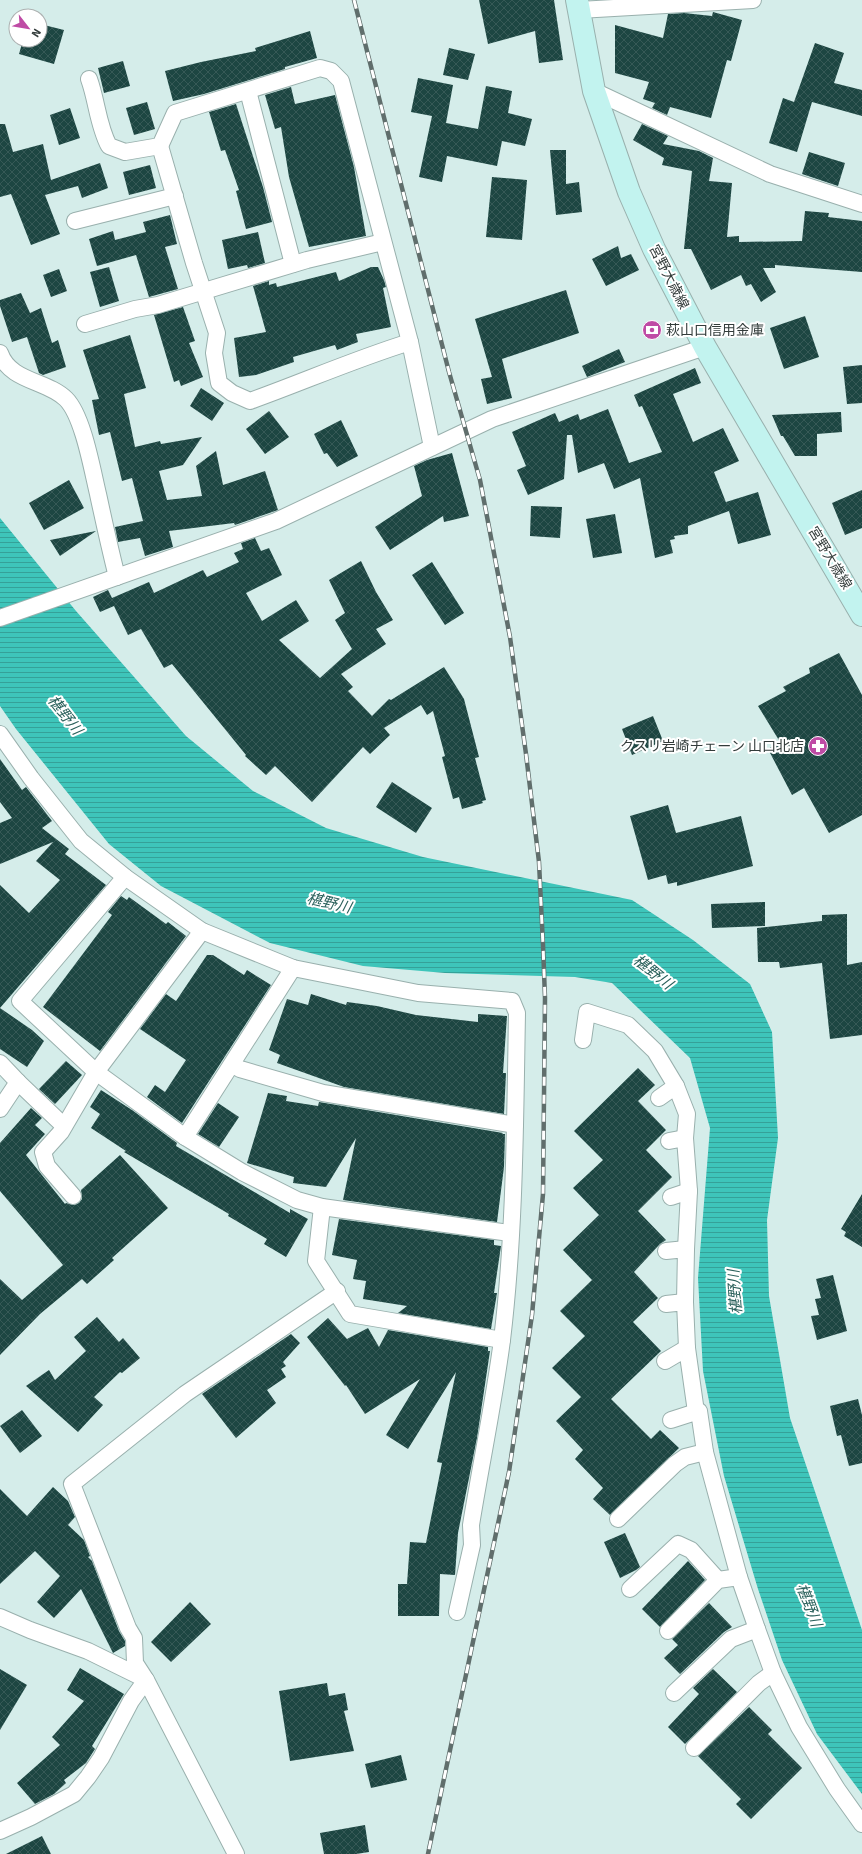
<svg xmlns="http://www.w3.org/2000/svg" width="862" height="1854" viewBox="0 0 862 1854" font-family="Signika,'Noto Sans JP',sans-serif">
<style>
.water{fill:url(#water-rules)}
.building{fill:url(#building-cross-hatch)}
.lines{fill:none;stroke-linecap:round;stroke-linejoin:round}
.street-casing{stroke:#99b0ad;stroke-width:18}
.secondary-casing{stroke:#99b0ad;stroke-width:24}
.street{stroke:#fff;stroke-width:16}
.secondary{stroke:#c2f3ef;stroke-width:22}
.rail-casing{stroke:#606e6c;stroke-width:4.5}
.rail{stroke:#fff;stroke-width:3;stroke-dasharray:9;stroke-linecap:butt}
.labels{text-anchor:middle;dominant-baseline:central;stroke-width:4;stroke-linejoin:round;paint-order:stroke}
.street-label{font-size:14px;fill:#333c3b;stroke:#fff}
.poi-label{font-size:14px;fill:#333c3b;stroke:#fff;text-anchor:start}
.water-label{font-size:15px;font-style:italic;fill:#2a605b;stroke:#fff}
</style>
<defs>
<pattern id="water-rules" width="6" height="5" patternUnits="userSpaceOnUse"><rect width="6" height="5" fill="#3ec5ba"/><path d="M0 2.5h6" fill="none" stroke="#35a198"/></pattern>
<pattern id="building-cross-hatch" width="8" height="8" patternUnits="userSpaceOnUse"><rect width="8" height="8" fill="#1d4642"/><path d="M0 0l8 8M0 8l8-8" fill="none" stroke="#365956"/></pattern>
</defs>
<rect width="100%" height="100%" fill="#d5edea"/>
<!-- water -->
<path class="water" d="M0 518 76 611 186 736 253 791 326 828 423 857 632 900 693 940 750 984 772 1032 778 1138 767 1220 769 1296 790 1418 862 1630V1794L817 1734 782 1660 758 1589 724 1476 703 1371 698 1278 710 1128 690 1058 612 983 575 977 445 973 363 966 270 943 161 886 109 844 16 729 0 706Z"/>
<!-- building -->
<g class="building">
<path d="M479 0H554L563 60 539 63 535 31 488 44Z"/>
<path d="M713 12 742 20 731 61 727 60 711 118 670 107 667 115 652 108 655 103 643 99 649 82 615 73V25L663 38 668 14 684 13 712 16Z"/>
<path d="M40 24 64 30 54 64 19 54 23 40H40Z"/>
<path d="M310 31 317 58 285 67V69L204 94 173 101 165 71 201 62 256 51 255 48Z"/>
<path d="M815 43 844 53 834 83 862 90V116L812 102 797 152 769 143 783 98 794 102Z"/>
<path d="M449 48 475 54 468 80 443 75Z"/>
<path d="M123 61 130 86 104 93 98 68Z"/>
<path d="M418 78 453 85 446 123 478 129 486 86 512 91 508 113 532 119 525 146 502 141 497 166 447 156 442 182 419 177 432 116 411 112Z"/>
<path d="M291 87 295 104 335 95 354 167 366 236 309 247 289 177 281 127 275 129 265 95Z"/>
<path d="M147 102 155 129 134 135 126 108Z"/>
<path d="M236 104 263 187 272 222 246 229 236 191 239 190 225 150 221 151 209 112Z"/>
<path d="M70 108 80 138 59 145 50 115Z"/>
<path d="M0 124H5L13 152 43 144 51 180 100 163 108 188 82 198 78 186 45 195 60 234 31 245 11 194 0 197Z"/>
<path d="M642 124 668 136 663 144 699 151 713 158 709 181 732 183 727 237 739 236V242L802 241 805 211 829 213 828 217 862 221V272L775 265V268H763L776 292 761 302 751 284 746 286 741 275 711 290 691 249H684L692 171 662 165 664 158 633 140Z"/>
<path d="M550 150H566V184L579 182 582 212 556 215Z"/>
<path d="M809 152 845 163 838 186 802 174Z"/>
<path d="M150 165 156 188 129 195 123 172Z"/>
<path d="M492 177 527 180 522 240 486 237Z"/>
<path d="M170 215 177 244 165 247 178 289 149 297 136 255 97 266 89 239 113 231 115 240 146 232 143 222Z"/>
<path d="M258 232 265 263 248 268 247 265 228 269 222 240Z"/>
<path d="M618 246 621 258 631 254 639 270 606 286 592 259Z"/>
<path d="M109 267 119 301 100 307 90 272Z"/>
<path d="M371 267H378L384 280 386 287 383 288 391 327 356 334 358 342 337 350 335 345 293 357 294 362 256 375 239 377 234 338 266 332 253 286 269 281V285L276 283 277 287 336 272 339 281Z"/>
<path d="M59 269 67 291 51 297 43 275Z"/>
<path d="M566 290 579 333 502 359 512 398 487 404 481 379 492 377 475 319Z"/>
<path d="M21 293 30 313 41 308 52 343 58 340 66 367 43 375 39 373 27 337 12 342 0 306V300Z"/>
<path d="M183 307 195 341 189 343 203 377 181 386 179 380 174 382 154 315Z"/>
<path d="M805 316 819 357 784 369 770 328Z"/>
<path d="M130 335 146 388 124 394 135 447 160 441 161 444 202 437 183 465 159 471 167 500 202 496 196 466 216 451 223 485 265 471 278 510 235 525 234 523 169 531 173 547 145 556 140 538 118 542 115 527 143 521 132 478 122 481 110 432 99 435 92 400 99 399 83 350Z"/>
<path d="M619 349 625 362 587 377 582 366Z"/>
<path d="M862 365V403L847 404 843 367Z"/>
<path d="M695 368 701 383 673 394 693 442 723 428 739 461 714 472 727 505 726 502 758 492 771 535 738 544 729 511 688 526V534L674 536 675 539 670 540 673 553 655 558 640 478 614 489 604 463 578 473 572 435H567L564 479 528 495 517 470 526 466 512 432 555 413 559 422 578 414 580 420 608 409 629 463 662 452 642 406 639 407 634 395Z"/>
<path d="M201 388 224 403 212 421 190 406Z"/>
<path d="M269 411 289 437 265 454 246 429Z"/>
<path d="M841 412 842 432 817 434V456H795L783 436H781L772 415Z"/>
<path d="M341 420 358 456 337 467 327 453 324 454 314 434Z"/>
<path d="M452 453 469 516 444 522 443 516 390 550 375 527 422 496 414 466 427 460Z"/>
<path d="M69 480 84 508 44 530 29 503Z"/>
<path d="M862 490V528L845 535 832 503Z"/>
<path d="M531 506 562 507 560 538 530 536Z"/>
<path d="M615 514 622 553 593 558 586 519Z"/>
<path d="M96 531 60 556 50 540Z"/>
<path d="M255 538 261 551 269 548 282 575 246 593 262 621 296 600 309 621 279 640 320 678 352 649 335 620 345 613 329 580 361 561 376 592 393 620 376 629 386 644 341 674 353 687 348 691 372 716 389 699 391 700 444 667 464 699 479 757 475 758 486 800 482 801 483 803 462 809 459 797 453 799 442 757 445 756 433 711 427 715 421 705 384 728 390 735 370 754 363 747 312 802 275 766 266 775 245 756 246 755 172 664 164 668 141 629 128 635 114 606 100 612 93 597 108 590 112 598 149 582 154 593 203 570 207 577 239 562 234 553 243 549 241 543Z"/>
<path d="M432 562 464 613 445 625 412 575Z"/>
<path d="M839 653 862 695V815L829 833 804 788 792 795 768 749 780 742 758 706 786 691 783 687 810 673 809 668Z"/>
<path d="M653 716 663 741 632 755 622 729Z"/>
<path d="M0 759 22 790 26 787 52 821 42 828 69 849 65 854 106 885 0 1008 32 1030 44 1041 27 1067 0 1049V885L29 913 60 880 36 861 53 842 0 864V823L12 818 0 802Z"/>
<path d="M392 782 432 808 416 833 376 807Z"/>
<path d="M668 805 676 833 741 816 753 866 677 886V882L668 884 666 875 648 880 630 816Z"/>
<path d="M121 896 127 900 129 897 166 924 168 922 186 936 100 1051 43 1007 112 915 108 912Z"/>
<path d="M765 902V926L712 928 711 904Z"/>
<path d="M847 914V965L862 962V1035L830 1039 822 963 780 968 779 962H758L757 928 822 921V915Z"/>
<path d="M207 955H213L244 975 247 970 271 985 182 1123 147 1097 155 1085 165 1092 186 1060 140 1029 166 994 176 1001Z"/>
<path d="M311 994 346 1005 347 1002 377 1006 416 1015 478 1022V1014L507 1016 503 1073H506L504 1114 344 1087 277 1063 280 1055 269 1050 287 999 308 1005Z"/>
<path d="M66 1061 82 1075 55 1104 39 1089Z"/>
<path d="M638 1068 655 1085 638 1101 666 1130 646 1150 672 1177 638 1211 666 1240 660 1244 634 1272 658 1298 633 1322 661 1351 611 1399 651 1439 660 1430 679 1448 610 1515 593 1499 603 1488 575 1459 583 1450 556 1421 581 1397 552 1368 585 1336 560 1311 592 1280 563 1250 599 1215 573 1188 603 1160 574 1131Z"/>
<path d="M101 1090 132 1110 177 1143 176 1146 290 1213V1209L308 1219 286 1257 264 1244 267 1239 228 1216 229 1214 124 1152 126 1151 91 1128 100 1114 90 1107Z"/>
<path d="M268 1093 287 1096 286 1101 318 1106 319 1102 503 1133 502 1134H505L504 1167 497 1222 343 1200 356 1138 326 1187 293 1183 294 1177 247 1163Z"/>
<path d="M218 1103 239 1117 219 1147 198 1134Z"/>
<path d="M31 1108 42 1118 35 1125 45 1134 26 1155 65 1204 66 1203 74 1205 79 1203 82 1199 81 1190 120 1155 168 1208 112 1258 114 1260 87 1284 82 1279 40 1314 0 1355V1279L22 1300 63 1265 0 1191V1143Z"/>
<path d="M862 1194V1247L844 1236 846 1232 841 1229Z"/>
<path d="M339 1219 494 1240V1245L501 1246 494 1293H497L491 1329 398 1313 407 1306 363 1299 366 1281 353 1279 357 1260 332 1255Z"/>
<path d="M833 1275 847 1331 817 1340 811 1316 819 1315 815 1299 821 1298 816 1279Z"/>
<path d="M97 1317 119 1342 123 1338 140 1358 122 1373 120 1372 94 1397 103 1405 78 1432 26 1386 49 1370 55 1380 86 1351 74 1337Z"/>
<path d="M328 1318 347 1339 368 1328 379 1347 388 1330 488 1347V1351H490L477 1438 458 1533 455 1575 440 1574 439 1616H398V1584H407L410 1542 426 1543 442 1463 437 1462 456 1372 408 1449 386 1435 420 1379 365 1414 346 1385 345 1386 307 1337Z"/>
<path d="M291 1334 300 1343 283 1362 286 1366 281 1369 286 1377 267 1390 276 1403 236 1438 202 1394Z"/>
<path d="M858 1399 862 1415V1463L849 1466 841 1435 837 1436 830 1406Z"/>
<path d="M22 1410 42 1436 20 1453 0 1426Z"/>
<path d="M53 1487 68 1501 75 1517 68 1525 84 1540 90 1556 88 1557 92 1561 119 1631 125 1641V1646L113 1653 81 1589 54 1618 37 1602 60 1576 35 1551 0 1584V1489L27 1516Z"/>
<path d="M625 1533 640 1567 636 1570 620 1578 604 1542Z"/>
<path d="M688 1561 705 1580 660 1627 642 1609Z"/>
<path d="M190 1602 211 1624 171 1662 151 1642Z"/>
<path d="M709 1603 732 1627 724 1632 680 1674 664 1658 678 1645 672 1639Z"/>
<path d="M80 1668 124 1694 92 1746 95 1749 86 1763 64 1780 66 1783 54 1794 35 1804 17 1783 60 1745 52 1737 84 1701 67 1690Z"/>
<path d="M0 1669 27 1685 0 1730Z"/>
<path d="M713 1669 737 1692 685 1744 668 1727 699 1694 693 1688Z"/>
<path d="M327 1683 329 1696 345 1693 348 1710 344 1711 354 1751 290 1761 279 1691Z"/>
<path d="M749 1707 772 1730 768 1734 802 1768 751 1819 736 1804 741 1799 698 1756Z"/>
<path d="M401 1755 407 1780 371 1788 365 1764Z"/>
<path d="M365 1825 369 1852 356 1854H324L320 1833Z"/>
<path d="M42 1836 51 1854H6Z"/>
</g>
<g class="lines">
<!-- street casing -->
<g class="street-casing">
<g id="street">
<path d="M579 10 753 0"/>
<path d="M89 79C97 101 98 126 109 146L125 152 160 146 175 113 320 68 331 71 341 81 410 342 432 447"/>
<path d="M248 91 293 264"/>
<path d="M594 91 770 174 862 204"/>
<path d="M160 146 194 263 217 333 214 353 219 383 232 393 250 401C303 382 355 359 410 342"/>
<path d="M75 221 175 196"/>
<path d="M85 324 135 309 158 305 307 260 383 242"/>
<path d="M0 353C10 382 47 380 66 399 83 416 92 469 98 494 104 522 110 549 117 577"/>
<path d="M0 618 276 521 492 419 705 347"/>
<path d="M0 734 31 778 81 841 125 877 202 931 293 968 418 993 512 1001 517 1013C515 1122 515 1232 502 1340 494 1402 481 1463 471 1525L472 1545 457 1612"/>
<path d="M125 877 20 1001 96 1072 185 1137 242 1172 297 1200 322 1207 510 1233"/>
<path d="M583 1040 587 1012 628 1025 655 1051 676 1086"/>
<path d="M0 1063 18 1082"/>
<path d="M233 1065 240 1069 323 1093 515 1125"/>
<path d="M659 1098 676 1086 687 1114 685 1138"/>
<path d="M0 1109 18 1082 64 1126"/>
<path d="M185 1137 293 968"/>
<path d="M669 1141 685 1138 689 1191"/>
<path d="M73 1196 47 1166 43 1152 61 1132 96 1072 202 931"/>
<path d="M671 1197 689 1191 686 1249"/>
<path d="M322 1207 316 1261 350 1314 502 1340"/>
<path d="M666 1251 686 1249 685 1302"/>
<path d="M666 1304 685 1302 687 1348"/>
<path d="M665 1361 687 1348 696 1412"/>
<path d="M671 1420 699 1411 705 1452"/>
<path d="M618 1519 675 1464 685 1457 705 1452 739 1577"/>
<path d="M630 1589 678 1544 691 1550 718 1580"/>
<path d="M0 1617 30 1630 88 1651 145 1679"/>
<path d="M668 1631 718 1580 739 1577 757 1629"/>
<path d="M674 1693 731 1639 757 1629 773 1673"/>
<path d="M694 1748 759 1683 773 1673 799 1727 837 1789 862 1824"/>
<path d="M0 1831 31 1817 74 1794 88 1777 101 1758 131 1701 146 1680"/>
<path d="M236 1854 146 1680 135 1663 134 1638 128 1628 72 1484 185 1394 337 1291"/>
</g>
</g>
<!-- secondary casing -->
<g class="secondary-casing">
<path id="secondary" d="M577 0 594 91 629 192 654 249 705 347 862 615"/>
</g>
<!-- street -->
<use href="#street" class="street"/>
<!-- secondary -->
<use href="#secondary" class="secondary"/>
<!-- rail casing -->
<g class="rail-casing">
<path id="rail" d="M354 0 449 372 480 480 510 637 526 754 539 862 543 945 545 998 543 1194 532 1315 509 1472 428 1854"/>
</g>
<!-- rail -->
<use href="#rail" class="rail"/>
</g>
<!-- icons -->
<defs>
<g id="bank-disc" transform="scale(1)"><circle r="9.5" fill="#bf4ba5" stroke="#fff"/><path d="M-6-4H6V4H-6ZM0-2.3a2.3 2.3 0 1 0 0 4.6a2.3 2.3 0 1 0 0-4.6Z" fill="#fff"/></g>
<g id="pharmacy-disc" transform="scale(1)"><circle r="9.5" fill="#bf4ba5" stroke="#fff"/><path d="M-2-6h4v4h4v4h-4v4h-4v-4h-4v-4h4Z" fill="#fff"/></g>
</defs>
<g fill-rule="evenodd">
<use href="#bank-disc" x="652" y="330"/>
<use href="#pharmacy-disc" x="818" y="746"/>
</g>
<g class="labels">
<!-- street labels -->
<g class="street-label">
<text transform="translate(669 277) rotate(63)">宮野大歳線</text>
<text transform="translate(830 558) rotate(59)">宮野大歳線</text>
</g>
<!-- poi labels -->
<g class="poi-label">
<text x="666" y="330">萩山口信用金庫</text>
<text x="804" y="746" text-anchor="end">クスリ岩崎チェーン 山口北店</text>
</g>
<!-- water labels -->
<g class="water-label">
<text transform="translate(65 715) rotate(52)">椹野川</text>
<text transform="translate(329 903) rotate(13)">椹野川</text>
<text transform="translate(653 972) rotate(39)">椹野川</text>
<text transform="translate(735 1292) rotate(-94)">椹野川</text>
<text transform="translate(809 1605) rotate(69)">椹野川</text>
</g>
</g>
<!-- north arrow -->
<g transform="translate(28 28) rotate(121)"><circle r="19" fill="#ffffff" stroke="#adb1b1"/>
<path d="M0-3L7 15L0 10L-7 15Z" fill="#bf4ba5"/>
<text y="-6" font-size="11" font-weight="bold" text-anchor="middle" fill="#333c3b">N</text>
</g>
</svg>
